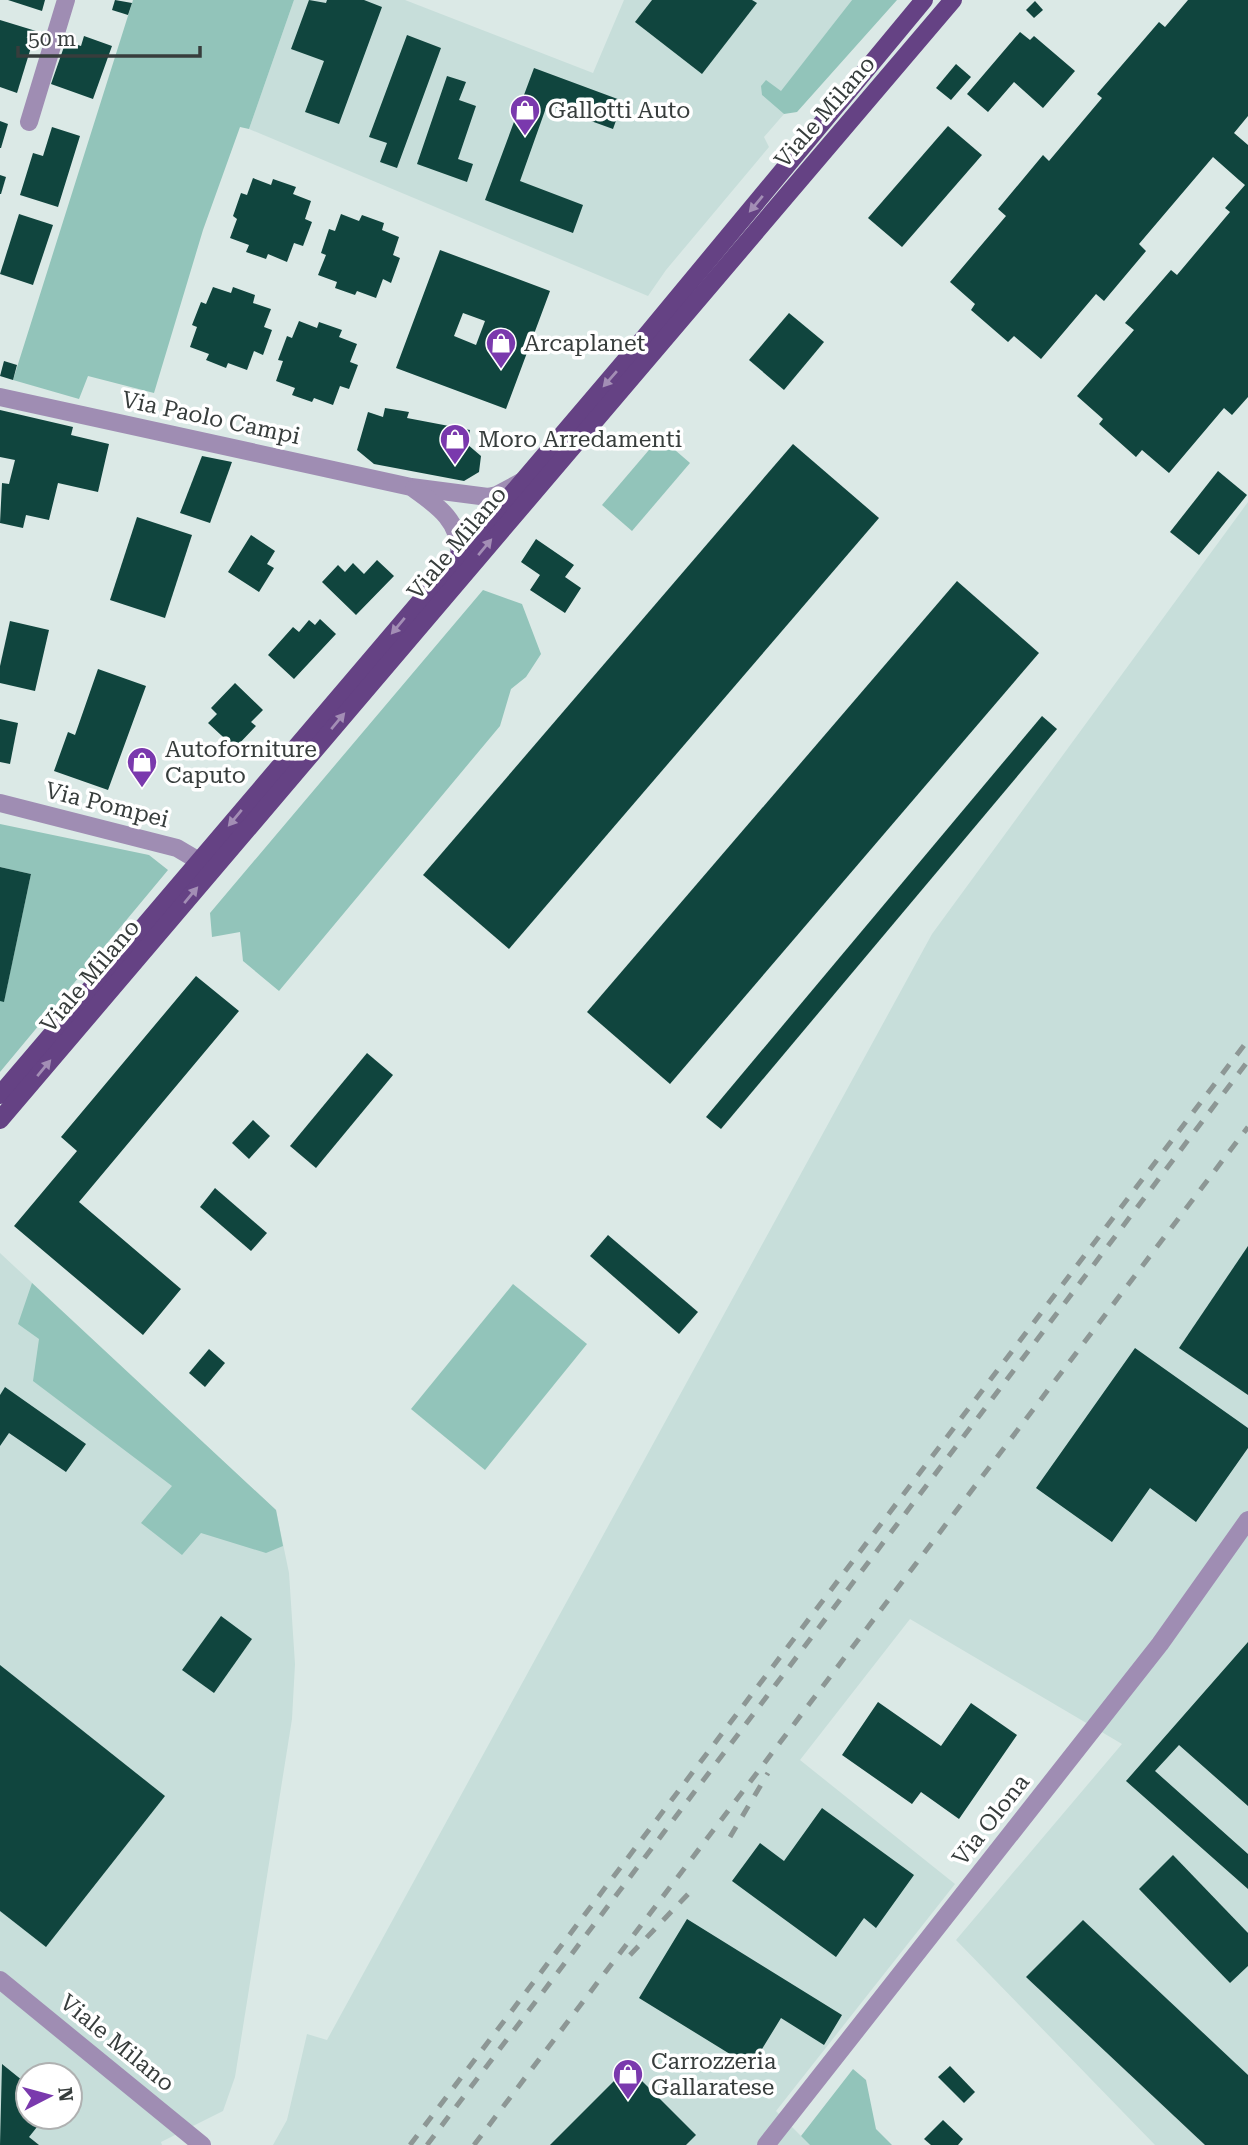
<svg xmlns="http://www.w3.org/2000/svg" width="1248" height="2145" viewBox="0 0 1248 2145" font-family="'Roboto Serif',serif">
<style>
.built{fill:#c7deda;fill-rule:evenodd}
.green{fill:#92c4ba}
.building{fill:#10453e;fill-rule:evenodd}
.lines{fill:none;stroke-linecap:round;stroke-linejoin:round}
.minor{stroke:#9f8db3;stroke-width:18}
.major{stroke:#654284;stroke-width:18}
.rail{stroke:#8d9795;stroke-width:5;stroke-dasharray:12 12;stroke-linecap:butt}
.oneway{fill:#a38eb5}
.labels{text-anchor:middle;dominant-baseline:central;stroke-width:7;stroke-linejoin:round;paint-order:stroke}
.poi-label{font-size:23px;fill:#373d3c;stroke:#fff;text-anchor:start}
.street-label{font-size:23px;fill:#373d3c;stroke:#fff}
</style>
<rect width="100%" height="100%" fill="#dbe9e6"/>
<!-- built -->
<g class="built">
<path d="M294 0H405L593 73 624 0H852L781 92 762 95 784 114 764 137 769 147 666 270 648 296 249 129Z"/>
<path d="M1248 502V2145H1155L956 1940 1122 1744 910 1619 800 1760 955 1884 776 2111 810 2145H273L287 2120 307 2034 327 2040 932 934Z"/>
<path d="M0 1253 276 1510 289 1573 295 1664 292 1719 235 2077 223 2111 161 2142 162 2145H0ZM28 2075H70V2117H28Z"/>
</g>
<!-- green -->
<g class="green">
<path d="M133 0H294L249 129 240 127 203 230 154 393 88 376 79 399 13 380Z"/>
<path d="M852 0H897L797 112 784 114 762 95 761 86 766 80 781 91Z"/>
<path d="M660 437 690 463 632 531 602 505Z"/>
<path d="M483 590 522 604 541 654 526 677 511 689 500 726 279 991 243 961 240 932 212 937 210 913Z"/>
<path d="M0 824 149 855 168 870 0 1072V1001H4L31 874 0 867Z"/>
<path d="M32 1283 276 1510 283 1546 266 1553 201 1533 182 1555 141 1523 172 1486 33 1381 39 1339 18 1324Z"/>
<path d="M513 1284 587 1344 485 1470 411 1409Z"/>
<path d="M853 2069 866 2080 876 2129 892 2145H810L801 2136Z"/>
</g>
<!-- building -->
<g class="building">
<path d="M8 0H45L42 11Z"/>
<path d="M115 0 132 3 128 15 112 10Z"/>
<path d="M309 0 326 3 327 0H364L382 7 339 124 305 112 324 61 291 49Z"/>
<path d="M652 0H752L757 3 702 74 635 22Z"/>
<path d="M1188 0H1248V116L1234 133 1248 145V397L1232 415 1224 408 1169 473 1142 450 1136 457 1099 424 1103 419 1077 396 1134 330 1125 323 1171 270 1177 275 1230 212 1225 208 1245 185 1239 180 1213 157 1139 244 1146 251 1104 301 1096 294 1041 359 1014 336 1008 342 971 310 975 304 950 282 1006 216 998 209 1043 155 1049 161 1102 98 1097 94 1159 22 1165 27Z"/>
<path d="M1035 1 1043 10 1034 18 1026 10Z"/>
<path d="M0 20 36 31 17 93 0 87Z"/>
<path d="M1020 32 1030 40 1034 36 1075 71 1043 108 1014 82 988 112 967 94Z"/>
<path d="M407 35 441 48 397 168 380 162 387 143 369 137Z"/>
<path d="M84 36 112 46 93 99 51 84 66 41 81 46Z"/>
<path d="M956 64 971 77 951 100 936 88Z"/>
<path d="M534 68 623 101 613 129 547 105 520 181 583 205 573 233 485 200Z"/>
<path d="M447 76 466 82 459 100 476 106 458 159 473 164 467 182 417 164Z"/>
<path d="M0 121 8 124 1 148H0Z"/>
<path d="M948 126 982 155 902 247 868 218Z"/>
<path d="M52 127 80 136 58 207 20 195 33 153 43 156Z"/>
<path d="M0 175 6 177 1 194H0Z"/>
<path d="M253 178 271 185 273 179 296 187 293 194 311 201 305 219 312 222 303 246 294 243 287 262 268 254 266 259 246 252 249 245 230 238 237 219 233 216 241 193 247 195Z"/>
<path d="M19 214 53 225 33 285 0 274Z"/>
<path d="M341 214 359 221 362 215 384 223 382 230 399 237 393 255 400 258 391 283 383 279 376 298 357 291 355 295 335 288 337 282 318 275 326 255 321 253 329 229 335 231Z"/>
<path d="M440 250 550 291 506 409 396 368ZM463 313 485 321 476 345 454 336Z"/>
<path d="M213 287 231 293 233 287 255 295 253 303 271 309 264 327 272 330 263 355 254 351 247 370 228 363 226 368 206 360 209 354 190 347 197 327 192 325 201 302 206 304Z"/>
<path d="M789 313 824 342 784 390 749 360Z"/>
<path d="M299 321 317 328 319 322 342 330 339 337 357 344 350 362 358 365 349 389 340 386 333 405 314 398 312 402 292 395 295 388 276 381 283 361 278 360 287 336 292 338Z"/>
<path d="M4 361 17 365 13 380 0 376Z"/>
<path d="M385 408 409 412 407 418 470 430 467 444 481 456 479 472 464 481 374 464 357 450 368 412 383 417Z"/>
<path d="M0 410 73 427 71 435 109 444 98 492 58 483 49 520 26 515 23 528 0 523 2 483 9 484 15 460 0 457Z"/>
<path d="M793 444 879 518 509 949 423 875Z"/>
<path d="M202 456 232 462 210 523 180 513Z"/>
<path d="M1218 471 1247 495 1199 555 1170 532Z"/>
<path d="M137 517 192 535 165 618 110 600Z"/>
<path d="M251 535 275 551 267 564 274 568 259 592 228 572Z"/>
<path d="M536 539 574 565 565 577 581 588 565 613 530 590 540 575 521 562Z"/>
<path d="M377 560 394 576 356 615 322 582 338 565 345 572 353 563 364 574Z"/>
<path d="M957 581 1039 653 670 1084 587 1012Z"/>
<path d="M320 619 336 634 294 679 268 655 293 627 299 632 309 620 315 625Z"/>
<path d="M10 621 49 630 35 691 0 683V666Z"/>
<path d="M98 669 146 686 108 790 54 771 68 732 75 735Z"/>
<path d="M235 683 263 710 251 722 256 726 235 748 208 723 217 714 211 708Z"/>
<path d="M1042 716 1057 729 721 1129 706 1117Z"/>
<path d="M0 719 18 723 10 764 0 762Z"/>
<path d="M0 867 31 874 4 1002 0 1001Z"/>
<path d="M196 976 239 1011 79 1202 181 1289 143 1335 14 1226 77 1151 61 1137Z"/>
<path d="M367 1053 393 1075 316 1168 290 1146Z"/>
<path d="M253 1120 270 1136 249 1159 232 1143Z"/>
<path d="M215 1188 267 1233 251 1251 200 1207Z"/>
<path d="M608 1235 698 1312 679 1334 590 1256Z"/>
<path d="M1248 1246V1395L1179 1348Z"/>
<path d="M1135 1348 1248 1428V1448L1196 1522 1150 1488 1112 1542 1036 1488Z"/>
<path d="M209 1349 225 1363 205 1387 189 1373Z"/>
<path d="M5 1387 86 1444 66 1472 9 1433 0 1446V1395Z"/>
<path d="M221 1616 252 1639 214 1693 182 1670Z"/>
<path d="M1248 1642V1806L1179 1745 1155 1771 1248 1854V1889L1126 1781Z"/>
<path d="M0 1665 165 1796 46 1947 0 1911Z"/>
<path d="M878 1702 941 1746 971 1703 1017 1735 959 1819 921 1792 912 1804 842 1755Z"/>
<path d="M822 1808 914 1875 876 1928 864 1918 836 1957 732 1881 760 1843 784 1861Z"/>
<path d="M1173 1855 1248 1933V1966L1230 1983 1139 1889Z"/>
<path d="M687 1919 842 2015 824 2045 781 2018 751 2067 639 1998Z"/>
<path d="M1083 1920 1248 2075V2145H1205L1026 1977Z"/>
<path d="M2 2064 28 2085V2117H45L29 2137 39 2145H0Z"/>
<path d="M950 2066 975 2092 964 2103 938 2077Z"/>
<path d="M628 2067 696 2135 686 2145H550Z"/>
<path d="M943 2120 963 2139 958 2145H931L924 2139Z"/>
</g>
<g class="lines">
<!-- minor -->
<g class="minor">
<path d="M29 122 66 0"/>
<path d="M0 397 411 487 488 497 497 495 521 482"/>
<path d="M414 489C438 506 461 522 459 555"/>
<path d="M0 803 177 848 199 861"/>
<path d="M0 1980 202 2145"/>
<path d="M766 2145 1160 1644 1248 1520"/>
</g>
<!-- major -->
<g class="major">
<path d="M0 1095 624 362 924 0"/>
<path d="M0 1120 953 0"/>
</g>
<!-- rail -->
<g class="rail">
<path d="M730 1837 768 1773"/>
<path d="M630 1955 691 1891"/>
<path d="M410 2145 1248 1040"/>
<path d="M427 2145 1248 1061"/>
<path d="M474 2145 1248 1127"/>
</g>
</g>
<!-- one-way arrows -->
<defs><path id="oneway-solid" d="M-6-.8H1V-3.2L6.5 0L1 3.2V.8H-6Z" transform="scale(1.75)"/></defs>
<g class="oneway">
<use href="#oneway-solid" transform="translate(756 204) rotate(130)"/>
<use href="#oneway-solid" transform="translate(610 379) rotate(131)"/>
<use href="#oneway-solid" transform="translate(485 547) rotate(-50)"/>
<use href="#oneway-solid" transform="translate(398 626) rotate(130)"/>
<use href="#oneway-solid" transform="translate(338 721) rotate(-50)"/>
<use href="#oneway-solid" transform="translate(235 818) rotate(130)"/>
<use href="#oneway-solid" transform="translate(191 895) rotate(-50)"/>
<use href="#oneway-solid" transform="translate(44 1068) rotate(-50)"/>
</g>
<!-- icons -->
<defs>
<g id="shop-pin" transform="scale(1.575)"><path d="M0 17L-7.5 6A9.5 9.5 0 1 1 7.5 6Z" fill="#7a39ad" stroke="#fff"/><path d="M-5-2.5h2.3a2.7 3.5 0 0 1 5.4 0H5L5.5 6h-11ZM-1.5-2.5h3a1.5 2.3 0 0 0-3 0Z" fill="#fff"/></g>
</defs>
<g fill-rule="evenodd">
<use href="#shop-pin" x="525" y="110"/>
<use href="#shop-pin" x="501" y="343"/>
<use href="#shop-pin" x="455" y="439"/>
<use href="#shop-pin" x="142" y="762"/>
<use href="#shop-pin" x="628" y="2074"/>
</g>
<g class="labels">
<!-- poi labels -->
<g class="poi-label">
<text x="548" y="110">Gallotti Auto</text>
<text x="524" y="343">Arcaplanet</text>
<text x="478" y="439">Moro Arredamenti</text>
<text x="165" y="749">Autoforniture<tspan x="165" dy="26">Caputo</tspan></text>
<text x="651" y="2061">Carrozzeria<tspan x="651" dy="26">Gallaratese</tspan></text>
</g>
<!-- street labels -->
<g class="street-label">
<text transform="translate(825 112) rotate(-49)">Viale Milano</text>
<text transform="translate(211 418) rotate(12)">Via Paolo Campi</text>
<text transform="translate(457 543) rotate(-50)">Viale Milano</text>
<text transform="translate(107 805) rotate(14)">Via Pompei</text>
<text transform="translate(90 976) rotate(-50)">Viale Milano</text>
<text transform="translate(991 1820) rotate(-52)">Via Olona</text>
<text transform="translate(117 2043) rotate(39)">Viale Milano</text>
</g>
</g>
<!-- north arrow -->
<g transform="translate(49 2096) rotate(84)"><circle r="33" fill="#ffffff" stroke="#afb1b1" stroke-width="2"/>
<path d="M0-5L12 26L0 18L-12 26Z" fill="#7a39ad"/>
<text y="-10" font-size="19" font-weight="bold" text-anchor="middle" fill="#373d3c">N</text>
</g>
<!-- scale -->
<path d="M18 46v10h182v-10" fill="none" stroke="#373d3c" stroke-width="3.5"/>
<text x="28" y="46" font-size="21" fill="#373d3c" stroke="#ffffff" stroke-width="5" paint-order="stroke">50 m</text>
</svg>
